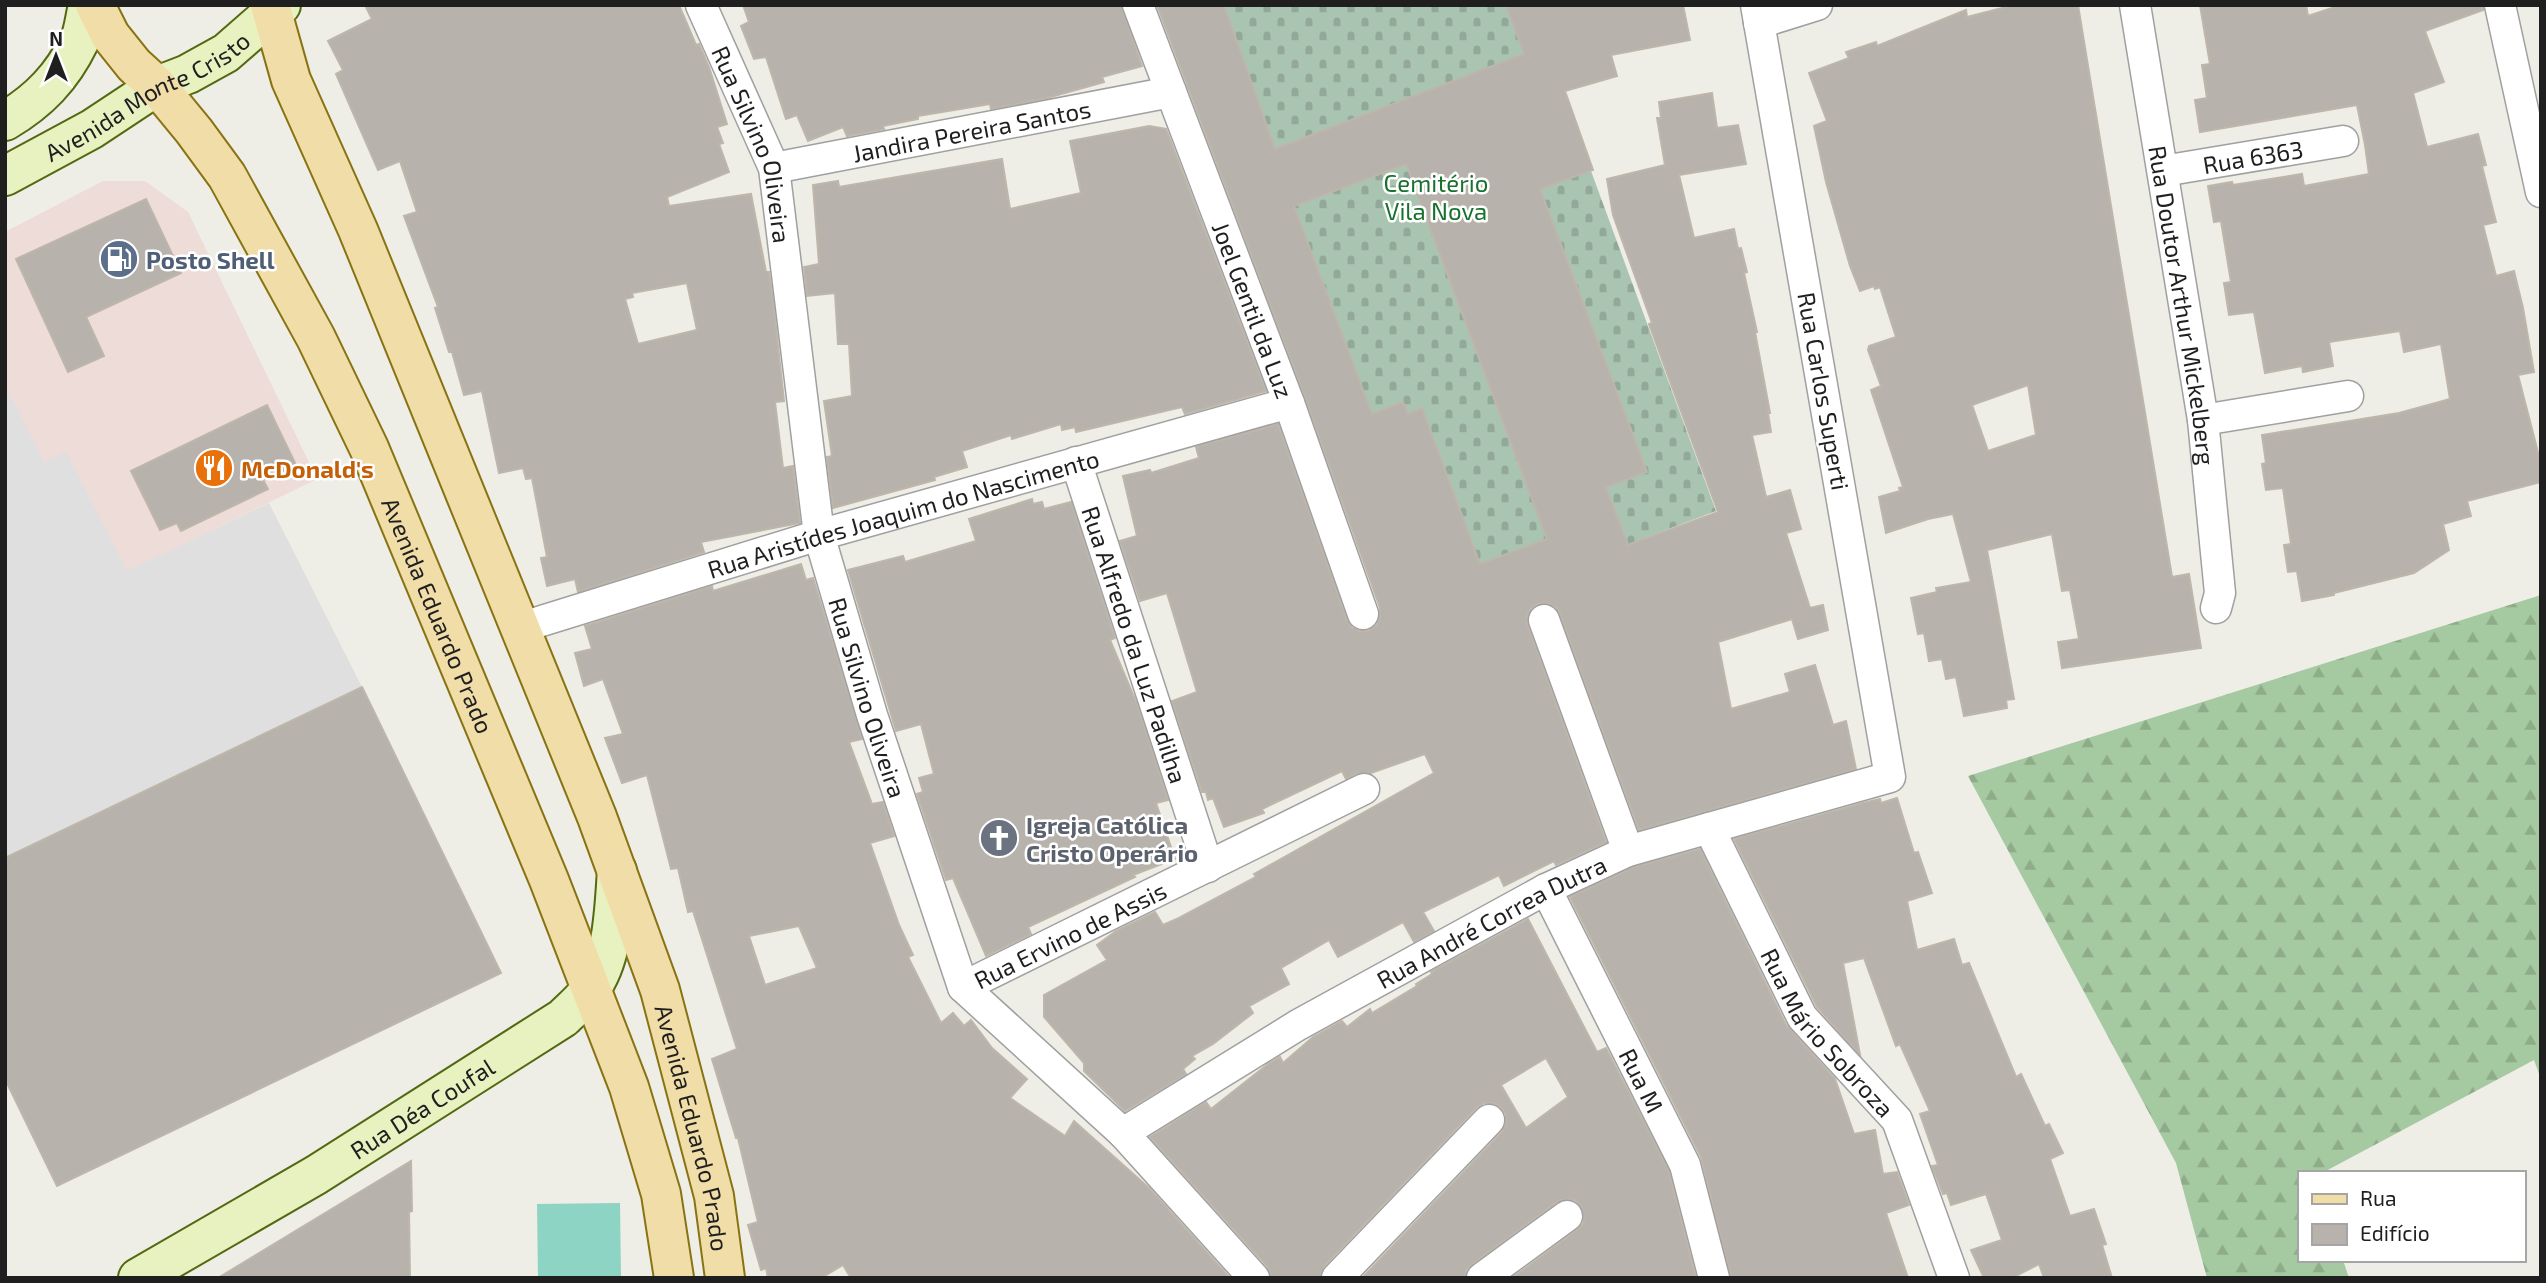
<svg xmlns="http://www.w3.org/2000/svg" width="2546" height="1283" viewBox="0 0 2546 1283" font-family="'Exo 2',sans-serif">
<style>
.commercial{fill:#eddcd7}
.forest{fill:url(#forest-firs)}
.cemetery{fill:url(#cemetery-stones)}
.pitch{fill:#8dd4c4}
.parking{fill:#dfdfdf}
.building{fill:#b7b3ac;stroke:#beb6aa;stroke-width:2;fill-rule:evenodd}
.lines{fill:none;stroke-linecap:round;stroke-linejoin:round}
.street-casing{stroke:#a0a0a0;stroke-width:33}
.secondary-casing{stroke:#526912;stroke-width:42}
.primary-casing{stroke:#887312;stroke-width:42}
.street{stroke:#fff;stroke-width:30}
.secondary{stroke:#e8f2c0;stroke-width:38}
.primary{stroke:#f1dda8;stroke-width:38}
.labels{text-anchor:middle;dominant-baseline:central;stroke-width:5;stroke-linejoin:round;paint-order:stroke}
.street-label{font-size:24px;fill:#1f1f1f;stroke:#fff}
.park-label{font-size:24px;fill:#19712e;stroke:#fff}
.service-label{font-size:24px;font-weight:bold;fill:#4e5e75;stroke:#fff;text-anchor:start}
.food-label{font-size:24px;font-weight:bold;fill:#c56008;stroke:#fff;text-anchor:start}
.worship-label{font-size:24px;font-weight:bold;fill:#5b616d;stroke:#fff;text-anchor:start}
</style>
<defs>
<pattern id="forest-firs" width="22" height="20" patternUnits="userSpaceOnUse" patternTransform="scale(1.75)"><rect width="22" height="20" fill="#a5c9a0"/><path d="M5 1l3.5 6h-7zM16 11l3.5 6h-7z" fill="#8eac89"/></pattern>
<pattern id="cemetery-stones" width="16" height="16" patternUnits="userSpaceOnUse" patternTransform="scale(1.75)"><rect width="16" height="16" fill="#aac4b2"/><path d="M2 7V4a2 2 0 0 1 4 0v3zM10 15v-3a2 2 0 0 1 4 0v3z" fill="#92a899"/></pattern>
</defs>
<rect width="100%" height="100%" fill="#eeede6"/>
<!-- commercial -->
<path class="commercial" d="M103 181H145L188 212 317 479 61 604 5 493V232Z"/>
<!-- forest -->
<path class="forest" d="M2541 595V1079L2534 1060 2322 1173H2299V1260H2343L2349 1278H2207L2176 1163 1968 776Z"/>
<!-- cemetery -->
<path class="cemetery" d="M1201 5H1530L1716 511 1428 620Z"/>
<!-- pitch -->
<path class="pitch" d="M620 1203 621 1278H538L537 1204Z"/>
<!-- parking -->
<path class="parking" d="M5 385 44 462 66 452 127 571 269 503 362 687 5 858Z"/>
<!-- building -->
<g class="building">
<path d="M365 5H679L696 45 699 44 709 67 727 124 717 127 723 143 719 144 729 172 667 197 669 206 751 194 766 272H769L773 300 784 401 775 402 783 468 793 466 800 523 701 542 704 552 578 592 575 579 547 586 541 558 547 557 532 478 526 479 523 468 499 473 482 391 464 395 452 352H449L435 308 438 307 404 216 417 212 400 161 378 170 336 74 343 70 328 41 372 19ZM687 283 697 330 638 344 625 299 633 297 632 293Z"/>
<path d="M743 5H1121L1142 66 1102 77 1104 82 1047 98 991 109 990 104 918 116V119L883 126 884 129 847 136 843 127 808 141 797 115 786 119 766 57 754 59 741 26 749 22Z"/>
<path d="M1157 5H1224L1275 149 1524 54 1506 5H1683L1690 40 1611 55 1617 76 1565 91 1593 170 1540 189 1647 472 1606 487 1628 545 1718 512 1649 324 1652 323 1613 215 1607 179 1665 165 1657 118H1661L1659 102 1712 93 1717 128 1738 125 1746 164 1679 175 1694 238 1734 229 1738 249 1741 248 1747 272 1744 273 1757 332H1755L1770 413H1768L1771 432 1752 435 1766 497 1790 490 1801 529 1786 533 1810 608 1823 605 1828 630 1798 639 1792 619 1718 642 1731 709 1790 692 1785 674 1815 665 1833 725 1846 721 1856 769 1639 830 1560 614 1556 607 1548 603 1537 604 1531 608 1527 616 1528 626 1606 842 1556 865 1554 861 1504 886 1499 875 1423 912 1434 931 1414 942 1403 922 1338 957 1329 940 1281 968 1289 984 1249 1006 1253 1013 1213 1044 1192 1056 1195 1059 1183 1069 1186 1074 1125 1111 1084 1071V1063L1044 1017V995L1107 960 1097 945 1116 931 1155 912 1163 925 1179 918 1256 877 1254 874 1434 773 1425 754 1371 773H1357L1346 779 1342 771 1262 809 1264 813 1224 827 1213 798 1208 800 1206 792H1202L1172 701 1197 692 1167 593 1140 601 1120 541 1137 536 1123 476 1150 470 1151 473 1199 458 1196 447 1278 424 1347 620 1352 628 1360 631H1368L1377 625 1380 617V608L1305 397ZM1406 164 1547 539 1480 564 1422 408 1408 414 1403 402 1372 414 1294 206Z"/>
<path d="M2014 5H2078L2172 577 2189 574 2201 648 2062 668 2058 642 2079 639 2070 590 2062 591 2052 534 1987 550 2014 699 2006 700 2007 708 1964 716 1956 677 1946 679 1942 659 1929 661 1924 633 1918 634 1911 598 1937 592 1936 588 1971 582 1953 514 1928 519 1886 533 1879 497 1900 491 1899 488 1903 487 1871 390 1881 386 1868 350 1869 346 1896 337 1880 287 1875 289 1874 286 1860 291 1850 266 1826 182 1814 126 1827 121 1809 73 1849 58 1846 52 1876 42 1877 46 1966 10 1967 17ZM2028 385 2036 435 1988 451 1972 405Z"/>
<path d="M2200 5H2306L2308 16 2341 5H2483V10L2425 31 2444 82 2413 93 2427 147 2478 134 2486 165 2482 166 2496 222 2483 225 2496 276 2514 271 2523 308 2534 372 2518 375 2541 464V482L2467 501 2471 516 2443 524 2449 550 2414 573 2334 593V595L2302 601 2297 571 2288 572 2284 545 2291 544 2283 488 2266 490 2262 464 2266 463 2262 435 2399 413 2450 399 2441 344 2404 352 2400 331 2329 342 2333 366 2303 372 2302 366 2265 373 2254 312 2229 315 2224 283 2231 282 2221 221 2214 222 2208 186 2232 182 2233 185 2302 174 2304 186 2369 174 2365 145 2357 105 2200 132 2195 100 2207 98 2202 65 2210 64Z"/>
<path d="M1149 126 1166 129 1266 391 1185 414 1182 407 1076 432 1075 427 1062 430 1061 424 1012 439 1011 435 962 451 967 467 934 477 935 480 833 508 827 457 832 456 824 401 852 396 849 344H838L835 293 807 296 804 267 819 264 813 185 838 181 839 187 1002 159 1010 209 1081 193 1070 141Z"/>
<path d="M146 199 181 273 86 317 104 356 68 372 16 259Z"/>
<path d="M267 405 296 465 263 480 268 489 181 531 177 523 160 530 131 471Z"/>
<path d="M1032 499 1033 504 1042 502 1044 509 1071 502 1115 638 1110 640 1137 704 1168 800 1156 803 1175 859 1133 875 1135 877 1028 927 1031 934 986 956 953 878 946 880 917 794 923 792 919 778 934 774 921 724 896 731 848 570 903 556 905 562 976 541 969 519Z"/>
<path d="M801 564 806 580 813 578 862 739 849 742 872 804 883 802 894 836 870 843 899 925 913 955 908 957 941 1023 953 1013 964 1026 971 1020 992 1048 1027 1079 1010 1098 1065 1136 1074 1121 1149 1188 1230 1278H851L843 1265 821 1278H768L766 1268 761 1270 748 1225 758 1222 738 1138H736L712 1059 737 1049 693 911 688 912 678 868 671 869 647 775 622 783 605 738 623 734 603 679 584 686 575 653 592 649 585 626 712 586 713 591ZM799 926 817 968 765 985 749 936Z"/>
<path d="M362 687 501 973 57 1186 5 1079V858Z"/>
<path d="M1897 798 1914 853 1918 852 1932 893 1907 901 1917 950 1954 939 1962 965 1969 963 2016 1077 2021 1074 2045 1126 2049 1124 2063 1153 2050 1159 2070 1216 2094 1209 2106 1244 2102 1245 2112 1278H2044L2039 1264 2012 1278H1984L1971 1250 2002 1240 1986 1194 1951 1205 1947 1193 1943 1194 1932 1166 1938 1165 1920 1114 1930 1111 1900 1044 1896 1046 1864 958 1843 963 1860 1055 1817 1007 1734 839 1863 803 1880 799 1881 803Z"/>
<path d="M1700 849 1786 1025 1835 1079 1854 1134 1875 1130 1883 1174 1897 1172 1909 1205 1886 1213 1908 1278H1731L1701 1157 1570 897 1634 867Z"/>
<path d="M1528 919 1597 1052 1606 1048 1669 1171 1696 1278H1512L1577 1230 1583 1224 1584 1215 1581 1206 1575 1200 1566 1199 1557 1202 1472 1264 1466 1270 1465 1278H1362L1502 1132 1506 1124V1115L1501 1107 1493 1103H1484L1476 1108 1324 1266 1320 1278H1271L1267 1266 1150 1137 1206 1102 1211 1109 1268 1064 1280 1057 1283 1063 1313 1037 1342 1021 1347 1027 1370 1009 1372 1013 1417 986 1416 984 1432 974 1431 972ZM1546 1058 1568 1097 1526 1128 1501 1085Z"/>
<path d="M411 1161 412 1211 409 1212 410 1278H218Z"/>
</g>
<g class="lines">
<!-- street casing -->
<g class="street-casing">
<g id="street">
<path id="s1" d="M701 5 774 168 819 535 872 715 963 987 1123 1133 1254 1278"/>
<path id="s2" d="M1138 5 1289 403 1363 614"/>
<path id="s3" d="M2135 5 2203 420 2220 593 2216 608"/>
<path d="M2500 5 2541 192"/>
<path d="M1759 23 1817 5"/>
<path id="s4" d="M774 168 1171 92"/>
<path id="s5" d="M2163 171 2343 141"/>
<path d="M2203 420 2348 396"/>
<path id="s6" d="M1076 462 1208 867"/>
<path d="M1544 620 1628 851"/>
<path id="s7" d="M519 628 819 535 1289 403"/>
<path id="s8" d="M1709 828 1802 1017 1897 1120 1954 1278"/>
<path id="s9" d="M1546 889 1685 1165 1714 1278"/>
<path id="s10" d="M963 987 1364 789"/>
<path id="s11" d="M1123 1133 1298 1025 1546 889 1628 851 1890 777 1756 5"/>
<path d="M1337 1278 1489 1120"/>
<path d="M1482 1278 1567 1216"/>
</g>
</g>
<!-- secondary casing -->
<g class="secondary-casing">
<g id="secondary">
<path d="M5 121C39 101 62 77 79 42 84 31 85 17 88 5"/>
<path id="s12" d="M5 176 92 129 157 86 188 74 226 53 281 5"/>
<path id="s13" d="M138 1278 316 1175 563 1018C572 1009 583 1000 590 990 614 958 614 909 617 871"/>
</g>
</g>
<!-- primary casing -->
<g class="primary-casing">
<g id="primary">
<path id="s14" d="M95 5 110 35 134 65 157 86 194 131 227 176 316 338 369 448 549 880 629 1087 661 1194 674 1278"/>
<path id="s15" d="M270 5 291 80 358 230 597 817 660 990 714 1196 725 1278"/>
</g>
</g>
<!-- street -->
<use href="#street" class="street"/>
<!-- secondary -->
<use href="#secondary" class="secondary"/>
<!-- primary -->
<use href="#primary" class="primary"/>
</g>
<!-- icons -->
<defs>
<g id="fuel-disc" transform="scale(2.0125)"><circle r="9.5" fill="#5c6f8a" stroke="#fff"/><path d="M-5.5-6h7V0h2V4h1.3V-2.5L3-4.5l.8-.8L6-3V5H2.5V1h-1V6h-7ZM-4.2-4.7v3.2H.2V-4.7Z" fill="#fff"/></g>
<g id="restaurant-disc" transform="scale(2.0125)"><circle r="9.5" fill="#e8710a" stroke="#fff"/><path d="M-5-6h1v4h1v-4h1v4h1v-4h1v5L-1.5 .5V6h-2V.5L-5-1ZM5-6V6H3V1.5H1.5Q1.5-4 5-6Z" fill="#fff"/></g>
<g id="church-disc" transform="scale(2.0125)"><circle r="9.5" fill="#6b7280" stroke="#fff"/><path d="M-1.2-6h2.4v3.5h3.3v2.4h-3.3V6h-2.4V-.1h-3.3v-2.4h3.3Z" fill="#fff"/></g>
</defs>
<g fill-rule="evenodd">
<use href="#fuel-disc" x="119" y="259"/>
<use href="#restaurant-disc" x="214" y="468"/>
<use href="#church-disc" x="999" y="838"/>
</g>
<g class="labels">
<!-- street labels -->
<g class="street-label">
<text stroke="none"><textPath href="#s12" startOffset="163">Avenida Monte Cristo</textPath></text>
<text stroke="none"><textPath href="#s4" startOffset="201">Jandira Pereira Santos</textPath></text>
<text stroke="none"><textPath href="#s1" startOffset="150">Rua Silvino Oliveira</textPath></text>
<text stroke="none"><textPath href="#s5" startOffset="91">Rua 6363</textPath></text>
<text stroke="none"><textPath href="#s3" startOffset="304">Rua Doutor Arthur Mickelberg</textPath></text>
<text stroke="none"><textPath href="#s2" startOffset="326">Joel Gentil da Luz</textPath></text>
<text transform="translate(1824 391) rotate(80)">Rua Carlos Superti</text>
<text stroke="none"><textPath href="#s7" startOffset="401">Rua Aristídes Joaquim do Nascimento</textPath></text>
<text stroke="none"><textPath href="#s14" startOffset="705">Avenida Eduardo Prado</textPath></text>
<text stroke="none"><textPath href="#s6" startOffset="192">Rua Alfredo da Luz Padilha</textPath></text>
<text stroke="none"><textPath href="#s1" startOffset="718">Rua Silvino Oliveira</textPath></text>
<text stroke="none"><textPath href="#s11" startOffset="425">Rua André Correa Dutra</textPath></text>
<text stroke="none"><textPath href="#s10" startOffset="119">Rua Ervino de Assis</textPath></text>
<text stroke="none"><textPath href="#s8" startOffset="238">Rua Mário Sobroza</textPath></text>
<text stroke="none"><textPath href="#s9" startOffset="214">Rua M</textPath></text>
<text stroke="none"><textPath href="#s13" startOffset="331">Rua Déa Coufal</textPath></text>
<text stroke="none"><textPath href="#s15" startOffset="1202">Avenida Eduardo Prado</textPath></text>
</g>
<!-- park labels -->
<g class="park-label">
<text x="1436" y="182">Cemitério<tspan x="1436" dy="28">Vila Nova</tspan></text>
</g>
<!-- service labels -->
<g class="service-label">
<text x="146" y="259">Posto Shell</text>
</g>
<!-- food labels -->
<g class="food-label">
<text x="241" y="468">McDonald's</text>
</g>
<!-- worship labels -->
<g class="worship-label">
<text x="1026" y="824">Igreja Católica<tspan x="1026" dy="28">Cristo Operário</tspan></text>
</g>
</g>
<!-- border -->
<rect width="2546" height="1283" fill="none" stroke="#1f1f1f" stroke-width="14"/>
<!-- legend -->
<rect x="2298" y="1171" width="228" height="91" fill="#ffffff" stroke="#a5a5a5" stroke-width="2"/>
<rect x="2312" y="1194" width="35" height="10" fill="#f1dda8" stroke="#a5a5a5" stroke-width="2"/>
<text x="2360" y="1206" font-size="21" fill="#1f1f1f">Rua</text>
<rect x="2312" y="1224" width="35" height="21" fill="#b7b3ac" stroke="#a5a5a5" stroke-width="2"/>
<text x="2360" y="1241" font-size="21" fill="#1f1f1f">Edifício</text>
<!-- north arrow -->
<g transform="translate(56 56)" stroke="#ffffff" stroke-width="5" paint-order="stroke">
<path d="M0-5L12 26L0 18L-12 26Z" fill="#1f1f1f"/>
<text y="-10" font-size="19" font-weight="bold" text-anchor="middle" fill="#1f1f1f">N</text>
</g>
</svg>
